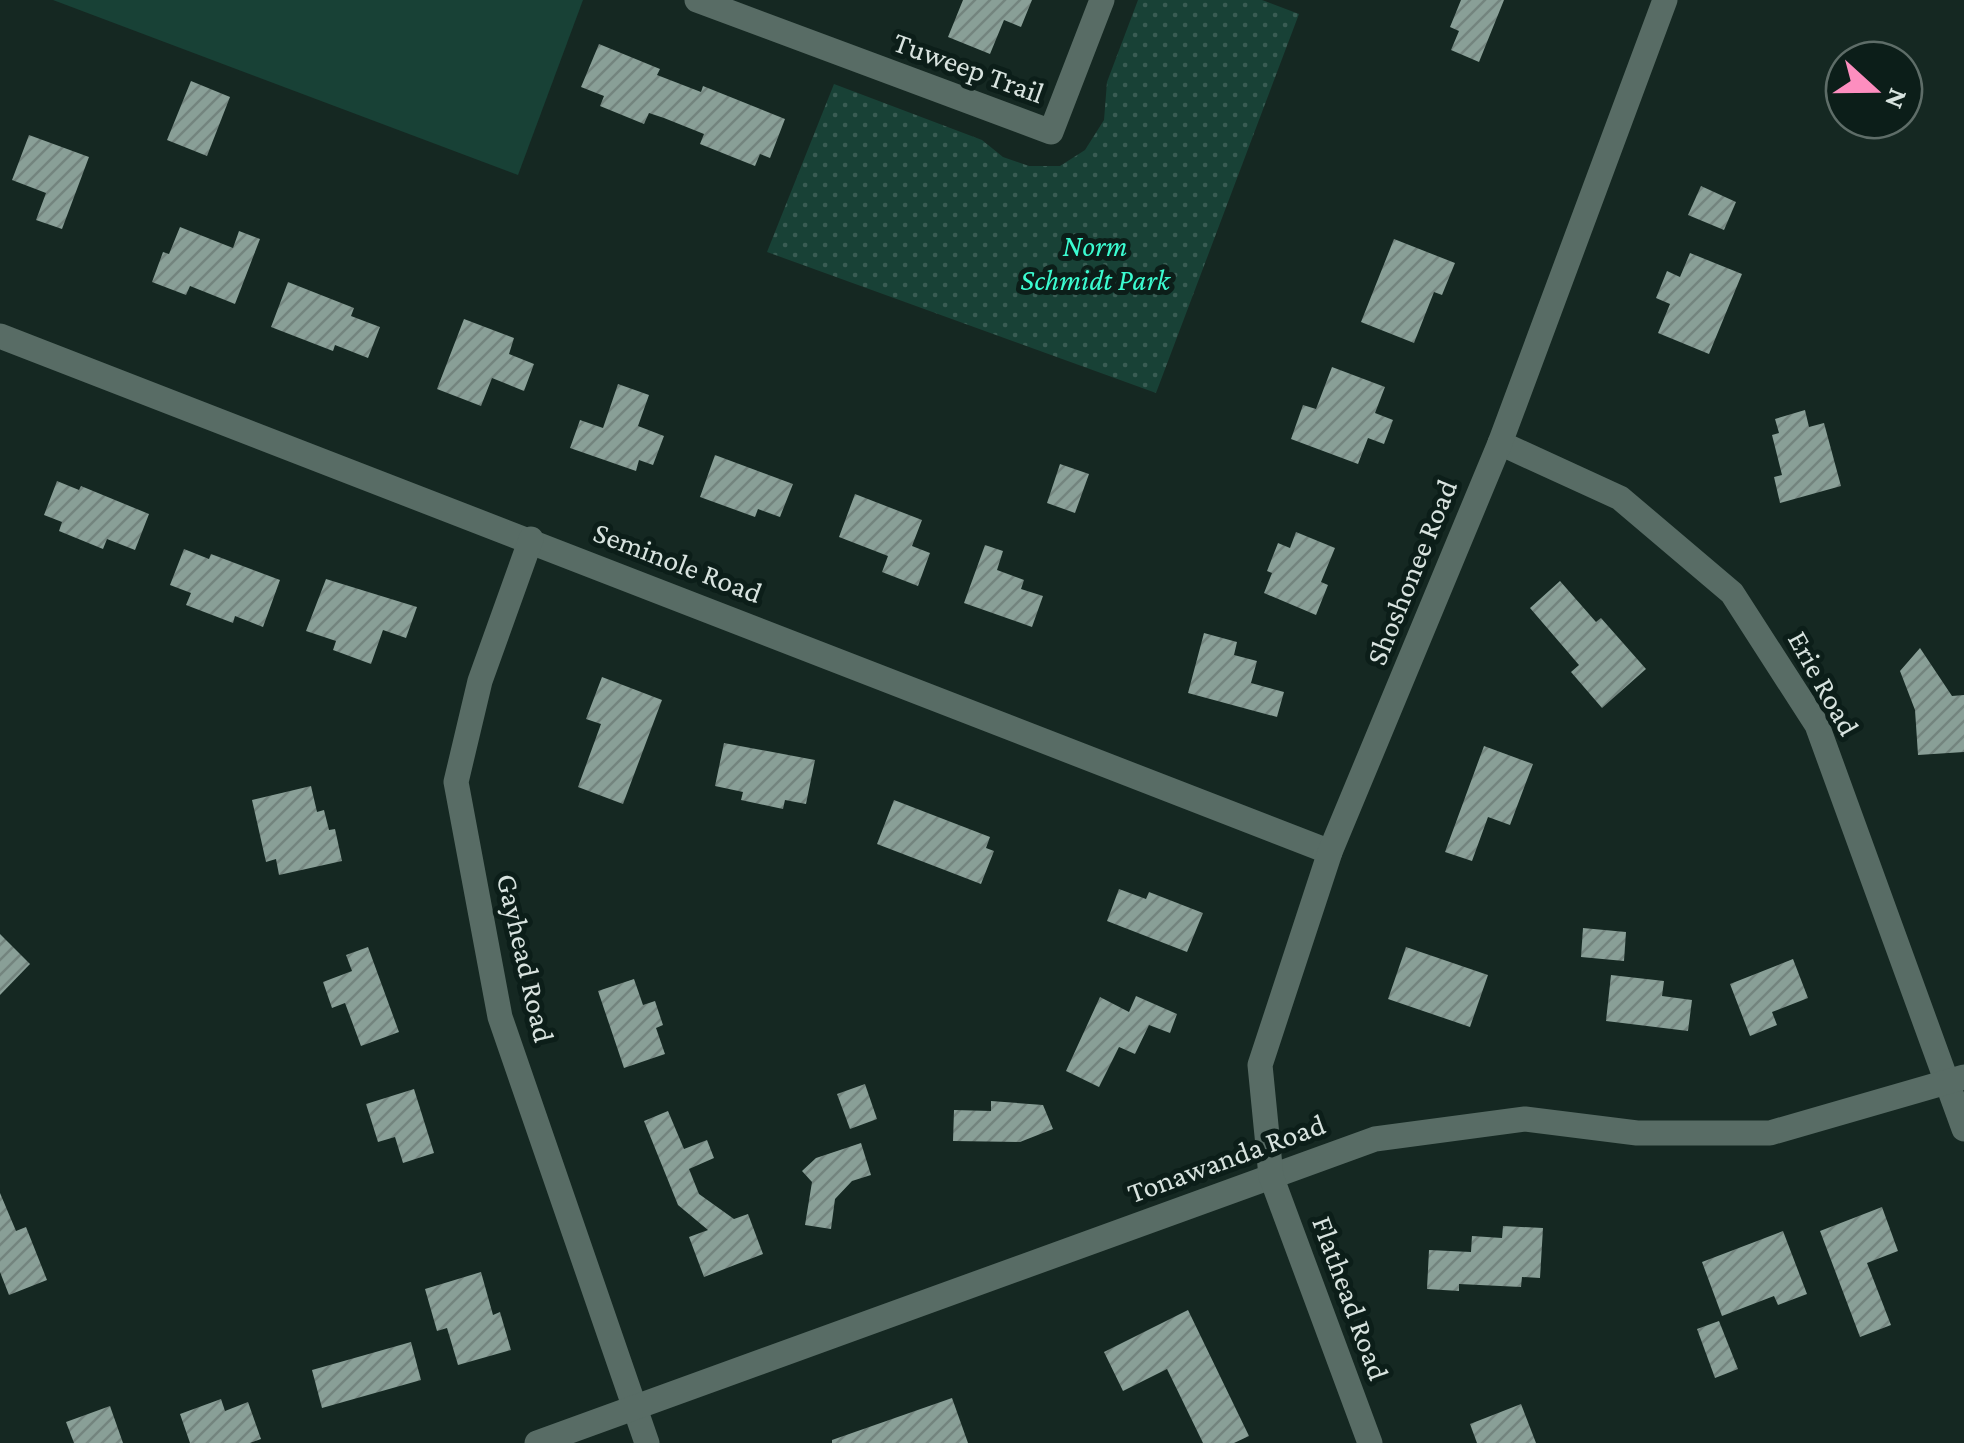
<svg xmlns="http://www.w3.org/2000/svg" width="1964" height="1443" viewBox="0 0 1964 1443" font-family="'Crimson Pro',serif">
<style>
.green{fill:#184136}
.park{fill:url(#park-dots)}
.building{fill:url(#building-hatch)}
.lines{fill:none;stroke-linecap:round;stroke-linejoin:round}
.minor{stroke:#586c65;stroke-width:25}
.tertiary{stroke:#586c65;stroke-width:25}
.labels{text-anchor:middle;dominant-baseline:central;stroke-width:10;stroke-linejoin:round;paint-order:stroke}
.street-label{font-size:30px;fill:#d8e3df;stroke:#0c1e19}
.park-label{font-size:30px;font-style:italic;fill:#3bfcd1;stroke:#0c1e19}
</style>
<defs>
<pattern id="park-dots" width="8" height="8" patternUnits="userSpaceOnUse" patternTransform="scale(2.5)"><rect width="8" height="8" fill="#184136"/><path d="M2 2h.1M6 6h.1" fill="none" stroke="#395c53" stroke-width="1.8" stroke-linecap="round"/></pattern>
<pattern id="building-hatch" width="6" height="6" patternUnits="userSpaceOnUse" patternTransform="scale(2.5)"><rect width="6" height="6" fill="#899f97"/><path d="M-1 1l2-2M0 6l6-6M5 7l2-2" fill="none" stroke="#73847e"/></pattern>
</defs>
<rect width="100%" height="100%" fill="#152822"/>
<!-- green -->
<path class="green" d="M53 0H583L518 175Z"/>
<!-- park -->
<path class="park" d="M1138 0H1262L1299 14 1156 393 767 252 834 84 982 140 1003 157 1029 166H1060L1085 150 1104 120 1107 82Z"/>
<!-- building -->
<g class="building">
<path d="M963 0H1032L1021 27 1004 20 990 54 948 37Z"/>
<path d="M1461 0H1504L1479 62 1451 50 1459 31 1450 27Z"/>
<path d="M599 44 660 69 657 75 701 92 703 86 785 119 770 158 760 154 755 166 700 144 704 134 664 118 649 113 644 124 600 106 604 96 581 87Z"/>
<path d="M191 81 230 97 207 156 167 140Z"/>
<path d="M29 135 89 157 62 229 36 220 46 193 12 180Z"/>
<path d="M1701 186 1736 202 1724 230 1688 215Z"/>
<path d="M180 227 233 248 239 231 260 239 235 304 190 286 186 295 152 282 163 252 169 254Z"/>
<path d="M1394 239 1455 263 1442 295 1434 292 1414 343 1361 322Z"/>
<path d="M1690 253 1742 274 1709 354 1658 333 1670 304 1656 298 1667 271 1680 277Z"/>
<path d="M288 282 354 308 351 316 380 327 368 358 335 345 333 351 271 327Z"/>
<path d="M464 319 514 338 509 354 534 364 524 391 492 378 481 406 437 389Z"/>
<path d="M1332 367 1385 387 1375 413 1393 420 1384 444 1368 438 1358 464 1291 439 1303 405 1316 409Z"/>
<path d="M618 384 649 395 638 426 664 436 653 465 639 460 636 471 570 448 580 420 603 428Z"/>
<path d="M1805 410 1809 427 1824 423 1841 486 1780 503 1774 477 1782 475 1772 435 1779 433 1775 419Z"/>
<path d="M715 455 793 484 780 517 758 509 755 517 700 497Z"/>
<path d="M1060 464 1089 474 1075 513 1047 503Z"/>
<path d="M57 481 79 490 81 486 149 514 135 550 107 539 103 549 59 531 62 522 44 515Z"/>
<path d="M855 494 922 520 912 546 930 553 918 586 882 572 888 556 839 537Z"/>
<path d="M1296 532 1335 548 1321 582 1328 585 1316 615 1264 593 1272 573 1267 571 1278 543 1290 548Z"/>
<path d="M985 545 1003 551 997 570 1024 580 1021 589 1043 596 1032 627 964 603Z"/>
<path d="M184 549 209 559 211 554 280 580 263 627 235 616 233 623 186 605 191 593 170 585Z"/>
<path d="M326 579 417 607 406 638 383 630 371 664 333 650 336 641 306 631Z"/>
<path d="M1560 581 1596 622 1601 618 1646 669 1602 708 1571 672 1579 665 1530 608Z"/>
<path d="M1204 633 1237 642 1234 655 1257 661 1251 683 1284 692 1277 717 1188 693Z"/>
<path d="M1920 648 1952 696 1964 695V752L1918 755 1915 710 1900 671Z"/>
<path d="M602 677 662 700 623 804 578 787 601 724 586 719Z"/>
<path d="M724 743 815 760 806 804 785 800 783 809 741 800 743 792 715 786Z"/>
<path d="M1484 746 1533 764 1510 825 1488 817 1472 861 1445 852Z"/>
<path d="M311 786 317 812 324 810 329 830 335 829 342 861 279 875 276 859 266 862 252 800Z"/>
<path d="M894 800 990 837 986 848 994 851 981 884 877 844Z"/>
<path d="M1119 889 1146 899 1149 892 1203 913 1187 952 1107 921Z"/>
<path d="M1583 928 1626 932 1624 961 1581 957Z"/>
<path d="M0 934 30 964 0 995Z"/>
<path d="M368 947 399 1032 361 1046 345 1003 332 1008 323 982 352 971 346 955Z"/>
<path d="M1406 947 1488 975 1470 1027 1388 999Z"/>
<path d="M1793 959 1808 998 1772 1012 1777 1025 1750 1036 1730 984Z"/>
<path d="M1611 975 1664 981 1662 996 1692 1000 1688 1031 1606 1021Z"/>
<path d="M634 979 643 1005 655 1001 663 1025 656 1028 665 1054 624 1068 598 991Z"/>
<path d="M1136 996 1177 1014 1170 1033 1149 1025 1135 1054 1119 1047 1099 1087 1066 1071 1100 997 1129 1012Z"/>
<path d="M865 1084 877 1119 850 1129 837 1094Z"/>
<path d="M414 1089 434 1153 403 1163 395 1137 378 1142 366 1104Z"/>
<path d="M991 1101 1043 1105 1053 1129 1020 1142 953 1141 954 1110 991 1111Z"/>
<path d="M668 1111 684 1149 707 1140 714 1158 689 1169 699 1194 734 1219 748 1214 763 1254 704 1277 689 1237 708 1230 678 1205 644 1121Z"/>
<path d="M861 1143 871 1175 852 1181 835 1199 831 1229 805 1225 812 1182 802 1171 816 1158Z"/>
<path d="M0 1193 16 1231 26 1227 47 1280 9 1295 0 1272Z"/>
<path d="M1882 1207 1898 1251 1867 1263 1891 1325 1860 1337 1820 1231Z"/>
<path d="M1503 1226 1543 1228 1540 1278 1522 1277 1521 1287 1459 1284V1291L1427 1289 1429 1250 1471 1252 1472 1236 1502 1238Z"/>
<path d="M1783 1231 1807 1294 1778 1305 1774 1296 1722 1316 1702 1262Z"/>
<path d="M481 1272 493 1315 500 1312 511 1350 458 1365 447 1328 437 1331 425 1289Z"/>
<path d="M1188 1310 1249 1436 1234 1443H1203L1167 1369 1123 1391 1104 1352Z"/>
<path d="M1719 1321 1738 1369 1715 1378 1697 1329Z"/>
<path d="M411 1342 421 1380 322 1408 312 1370Z"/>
<path d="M952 1398 968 1443H832V1440Z"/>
<path d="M221 1399 225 1411 248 1402 261 1439 250 1443H190L180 1414Z"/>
<path d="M1521 1404 1536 1443H1477L1470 1424Z"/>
<path d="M110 1406 123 1443H74L66 1422Z"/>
</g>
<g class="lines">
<!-- minor -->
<g class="minor">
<path d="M697 0 1051 132 1102 0"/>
<path d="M0 336 1330 852"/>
<path d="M1500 443 1620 498 1732 593 1817 725 1964 1129"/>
<path d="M531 539 480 681 456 782 500 1017 647 1443"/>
<path d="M537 1443 1375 1139 1525 1119 1637 1133H1770L1964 1077"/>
</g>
<!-- tertiary -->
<path class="tertiary" d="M1370 1443 1271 1176 1260 1065 1330 852 1500 443 1665 0"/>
</g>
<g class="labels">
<!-- street labels -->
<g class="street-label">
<text transform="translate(969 67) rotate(20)">Tuweep Trail</text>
<text transform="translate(678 562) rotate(21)">Seminole Road</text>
<text transform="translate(1411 572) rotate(-68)">Shoshonee Road</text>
<text transform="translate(1824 683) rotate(61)">Erie Road</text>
<text transform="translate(526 958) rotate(77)">Gayhead Road</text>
<text transform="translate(1226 1158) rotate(-20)">Tonawanda Road</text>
<text transform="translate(1351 1298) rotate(70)">Flathead Road</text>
</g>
<!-- park labels -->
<g class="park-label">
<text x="1095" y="245">Norm<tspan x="1095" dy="34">Schmidt Park</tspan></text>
</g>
</g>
<!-- north arrow -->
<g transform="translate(1874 90) rotate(111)"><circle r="48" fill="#0c1e19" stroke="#5e6d68" stroke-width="2.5"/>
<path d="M0-8L18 38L0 25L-18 38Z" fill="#fd8ebf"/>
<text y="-15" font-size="28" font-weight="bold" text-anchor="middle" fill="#d8e3df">N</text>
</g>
</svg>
